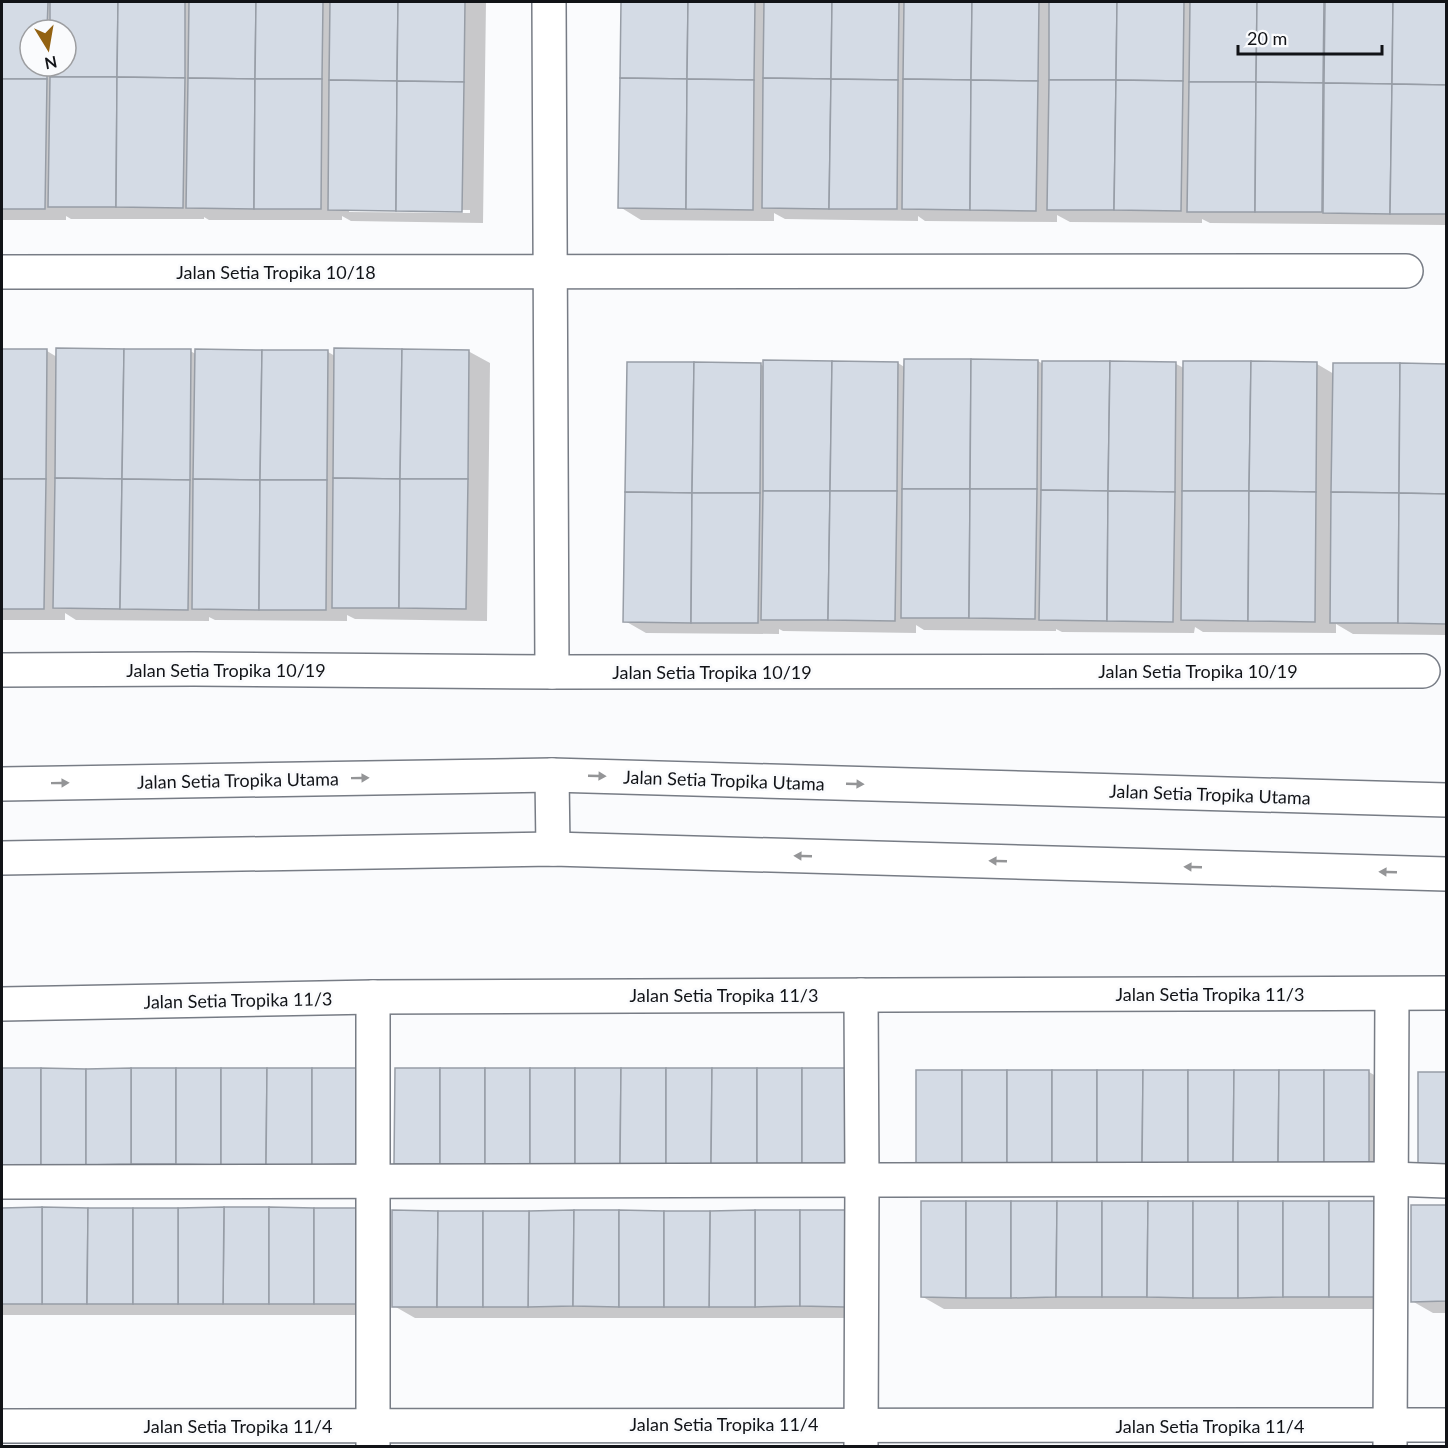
<svg xmlns="http://www.w3.org/2000/svg" width="1448" height="1448" viewBox="0 0 1448 1448" font-family="Lato,sans-serif">
<style>
.shadow{fill:#0003;fill-rule:evenodd}
.building{fill:#d4dbe5;stroke:#979da6;stroke-width:1.5}
.lines{fill:none;stroke-linecap:round;stroke-linejoin:round}
.minor-casing{stroke:#777c85;stroke-width:36}
.major-casing{stroke:#777c85;stroke-width:36}
.minor{stroke:#fff;stroke-width:33}
.major{stroke:#fff;stroke-width:33}
.oneway{fill:#949597}
.labels{text-anchor:middle;dominant-baseline:central;stroke-width:5;stroke-linejoin:round;paint-order:stroke}
.street-label{font-size:18px;fill:#111317;stroke:#fafbfd}
</style>
<rect width="100%" height="100%" fill="#fafbfd"/>
<!-- shadow -->
<g class="shadow">
<path d="M2 2H486L483 223 351 221 342 216V220H209L204 217V219H71L66 216V220H2ZM30 30H66V66H30ZM349 209 470 210V213L349 212Z"/>
<path d="M622 2H1446V225L1210 223 1202 219V223L1070 222 1057 215V222L925 221 918 216V221L785 219 774 213V221L641 220 620 207Z"/>
<path d="M2 350 47 351 57 357 190 351 196 354V351L328 352 335 356 468 351 490 363 487 621 355 619 347 615V621L215 620 209 617V621L76 620 65 613V620H2Z"/>
<path d="M1038 361 1043 364H1176L1184 368V362L1317 364 1334 374 1335 364 1446 365V635L1353 634 1336 624V633L1203 632 1195 627 1194 633 1062 632 1056 629V631L924 630 916 625V633L783 631 779 629V634L646 633 625 621 760 364 765 367 898 363 906 368Z"/>
<path d="M2 1070H357L378 1176H2Z"/>
<path d="M397 1070 868 1176H417L396 1163Z"/>
<path d="M1369 1072 1390 1084V1178H939Z"/>
<path d="M1420 1073H1446V1180Z"/>
<path d="M1373 1203 1395 1215V1309H944L923 1297Z"/>
<path d="M1412 1206H1446V1313H1433L1412 1301Z"/>
<path d="M2 1209H359L380 1315H2Z"/>
<path d="M845 1212 866 1224V1318H415L394 1306Z"/>
</g>
<!-- building -->
<g class="building">
<path d="M2 2H48L47 30H30V66H47V79H2Z"/>
<path d="M50 2H118L117 77H50V66H66V30H50Z"/>
<path d="M118 2H185V78L117 77Z"/>
<path d="M189 2H256L255 79 188 78Z"/>
<path d="M256 2H323L322 79H255Z"/>
<path d="M330 2H398L397 81 329 80Z"/>
<path d="M398 2H465L464 82 397 81Z"/>
<path d="M621 2H688L687 79 620 78Z"/>
<path d="M688 2H755L754 80 687 79Z"/>
<path d="M764 2H832L831 79 763 78Z"/>
<path d="M832 2H899L898 80 831 79Z"/>
<path d="M904 2H972L971 80 903 79Z"/>
<path d="M972 2H1039L1038 81 971 80Z"/>
<path d="M1049 2H1117L1116 80H1049Z"/>
<path d="M1117 2H1184L1183 81 1116 80Z"/>
<path d="M1190 2H1257L1256 82H1189Z"/>
<path d="M1257 2H1324L1323 83 1256 82Z"/>
<path d="M1325 2H1393L1392 84 1324 83Z"/>
<path d="M1393 2H1446V85L1392 84Z"/>
<path d="M50 77H117L116 207H48Z"/>
<path d="M117 77 185 78 183 208 116 207Z"/>
<path d="M188 78 255 79 254 209 186 208Z"/>
<path d="M620 78 687 79 686 209 618 208Z"/>
<path d="M763 78 831 79 829 209 762 208Z"/>
<path d="M2 79H47L45 209H2Z"/>
<path d="M255 79H322L321 209H254Z"/>
<path d="M687 79 754 80 753 210 686 209Z"/>
<path d="M831 79 898 80 897 209H829Z"/>
<path d="M903 79 971 80 970 210 902 209Z"/>
<path d="M329 80 397 81 396 211 328 210Z"/>
<path d="M971 80 1038 81 1036 211 970 210Z"/>
<path d="M1049 80H1116L1114 210H1047Z"/>
<path d="M1116 80 1183 81 1181 211 1114 210Z"/>
<path d="M397 81 464 82 462 212 396 211Z"/>
<path d="M1189 82H1256L1255 212H1187Z"/>
<path d="M1256 82 1323 83 1322 212H1255Z"/>
<path d="M1324 83 1392 84 1390 214 1323 213Z"/>
<path d="M1392 84 1446 85V214H1390Z"/>
<path d="M56 348 124 349 122 479 55 478Z"/>
<path d="M334 348 402 349 400 479 333 478Z"/>
<path d="M2 349H47L46 479H2Z"/>
<path d="M124 349H191L190 480 122 479Z"/>
<path d="M195 349 262 350 260 480 193 479Z"/>
<path d="M402 349 469 350 468 479H400Z"/>
<path d="M262 350H328L327 480H260Z"/>
<path d="M904 359H971L970 489H902Z"/>
<path d="M971 359 1038 360 1037 489H970Z"/>
<path d="M763 360 832 361 830 491H763Z"/>
<path d="M832 361 898 362 897 491H830Z"/>
<path d="M1042 361H1110L1108 491 1041 490Z"/>
<path d="M1110 361 1176 362 1175 492 1108 491Z"/>
<path d="M1183 361H1251L1249 491H1182Z"/>
<path d="M1251 361 1317 362 1316 492 1249 491Z"/>
<path d="M627 362H694L692 493 625 492Z"/>
<path d="M694 362 761 363 760 493H692Z"/>
<path d="M1333 363H1400L1399 493 1331 492Z"/>
<path d="M1400 363 1446 364V494L1399 493Z"/>
<path d="M55 478 122 479 120 609 53 608Z"/>
<path d="M333 478 400 479 399 608H332Z"/>
<path d="M2 479H46L44 609H2Z"/>
<path d="M122 479 190 480 188 610 120 609Z"/>
<path d="M193 479 260 480 259 610 192 609Z"/>
<path d="M400 479H468L466 609 399 608Z"/>
<path d="M260 480H327L326 610H259Z"/>
<path d="M902 489H970L969 618H901Z"/>
<path d="M970 489H1037L1035 619 969 618Z"/>
<path d="M1041 490 1108 491 1107 621 1039 620Z"/>
<path d="M763 491H830L828 620H761Z"/>
<path d="M830 491H897L895 621 828 620Z"/>
<path d="M1108 491 1175 492 1173 622 1107 621Z"/>
<path d="M1182 491H1249L1248 621 1181 620Z"/>
<path d="M1249 491 1316 492 1315 622 1248 621Z"/>
<path d="M625 492 692 493 691 623 623 622Z"/>
<path d="M1331 492 1399 493 1398 623H1330Z"/>
<path d="M692 493H760L758 623H691Z"/>
<path d="M1399 493 1446 494V624L1398 623Z"/>
<rect x="2" y="1068" width="39" height="97"/>
<path d="M41 1068 86 1069V1165H41Z"/>
<rect x="131" y="1068" width="45" height="96"/>
<path d="M131 1068V1164L86 1165V1069Z"/>
<path d="M176 1068H221V1165L176 1164Z"/>
<path d="M221 1068H267L266 1165H221Z"/>
<path d="M267 1068H312V1165H266Z"/>
<path d="M312 1068H357V1164L312 1165Z"/>
<path d="M395 1068H440V1164H394Z"/>
<path d="M440 1068H485V1165L440 1164Z"/>
<rect x="485" y="1068" width="45" height="97"/>
<path d="M530 1068H575V1164L530 1165Z"/>
<path d="M575 1068H621L620 1164H575Z"/>
<path d="M621 1068H666V1164H620Z"/>
<path d="M666 1068H712L711 1164H666Z"/>
<path d="M712 1068H757V1164H711Z"/>
<rect x="757" y="1068" width="45" height="96"/>
<rect x="802" y="1068" width="45" height="96"/>
<rect x="916" y="1070" width="46" height="96"/>
<path d="M962 1070H1007V1167L962 1166Z"/>
<path d="M1007 1070H1052V1166L1007 1167Z"/>
<rect x="1052" y="1070" width="45" height="96"/>
<path d="M1097 1070H1143L1142 1166H1097Z"/>
<path d="M1143 1070H1188V1167L1142 1166Z"/>
<path d="M1188 1070H1234L1233 1167H1188Z"/>
<path d="M1234 1070H1279L1278 1166 1233 1167Z"/>
<path d="M1279 1070H1324V1166H1278Z"/>
<rect x="1324" y="1070" width="45" height="96"/>
<rect x="1418" y="1072" width="28" height="96"/>
<path d="M921 1201H966V1298L921 1297Z"/>
<rect x="966" y="1201" width="45" height="97"/>
<path d="M1011 1201H1057L1056 1297 1011 1298Z"/>
<path d="M1057 1201H1102V1297H1056Z"/>
<path d="M1102 1201H1148L1147 1297H1102Z"/>
<path d="M1148 1201H1193V1298L1147 1297Z"/>
<rect x="1193" y="1201" width="45" height="97"/>
<path d="M1238 1201H1283V1297L1238 1298Z"/>
<rect x="1283" y="1201" width="46" height="96"/>
<rect x="1329" y="1201" width="45" height="96"/>
<path d="M1411 1205H1446V1301L1411 1302Z"/>
<path d="M42 1207 88 1208 87 1304H42Z"/>
<path d="M42 1207V1304H2V1208Z"/>
<path d="M224 1207H269V1304H223Z"/>
<path d="M224 1207 223 1304H178V1208Z"/>
<path d="M269 1207 314 1208V1304H269Z"/>
<path d="M88 1208H133V1304H87Z"/>
<rect x="133" y="1208" width="45" height="96"/>
<rect x="314" y="1208" width="45" height="96"/>
<path d="M392 1210 438 1211 437 1307H392Z"/>
<path d="M574 1210 573 1306 528 1307 529 1211Z"/>
<path d="M574 1210H619V1307L573 1306Z"/>
<path d="M619 1210 664 1211V1307H619Z"/>
<path d="M755 1210H800V1306L755 1307Z"/>
<path d="M755 1210V1307H709L710 1211Z"/>
<path d="M800 1210H845V1307L800 1306Z"/>
<path d="M438 1211H483V1307H437Z"/>
<path d="M483 1211H529L528 1307H483Z"/>
<path d="M664 1211H710L709 1307H664Z"/>
</g>
<g class="lines">
<!-- minor casing -->
<g class="minor-casing">
<g id="minor">
<path d="M549 2 552 672"/>
<path d="M2 272 1406 271"/>
<path d="M2 670 194 669 552 672 1423 671"/>
<path d="M861 995 862 1180 861 1445"/>
<path d="M2 1004 373 997 1446 993"/>
<path d="M2 1182 1391 1179 1446 1181"/>
<path d="M2 1426 1446 1425"/>
<path d="M373 1446V997"/>
<path d="M1390 1446 1392 994"/>
</g>
</g>
<!-- major casing -->
<g class="major-casing">
<g id="major">
<path d="M552 775 553 849"/>
<path d="M2 784 552 775 1446 800"/>
<path d="M2 858 553 849 1446 874"/>
</g>
</g>
<!-- minor -->
<use href="#minor" class="minor"/>
<!-- major -->
<use href="#major" class="major"/>
</g>
<!-- one-way arrows -->
<defs><path id="oneway-solid" d="M-6-.8H1V-3.2L6.5 0L1 3.2V.8H-6Z" transform="scale(1.5)"/></defs>
<g class="oneway">
<use href="#oneway-solid" transform="translate(597 776) rotate(2)"/>
<use href="#oneway-solid" transform="translate(360 778) rotate(-1)"/>
<use href="#oneway-solid" transform="translate(60 783) rotate(-1)"/>
<use href="#oneway-solid" transform="translate(855 784) rotate(2)"/>
<use href="#oneway-solid" transform="translate(803 856) rotate(-178)"/>
<use href="#oneway-solid" transform="translate(998 861) rotate(-178)"/>
<use href="#oneway-solid" transform="translate(1193 867) rotate(-178)"/>
<use href="#oneway-solid" transform="translate(1388 872) rotate(-178)"/>
</g>
<g class="labels">
<!-- street labels -->
<g class="street-label">
<text x="276" y="272">Jalan Setia Tropika 10/18</text>
<text x="226" y="670">Jalan Setia Tropika 10/19</text>
<text x="1198" y="671">Jalan Setia Tropika 10/19</text>
<text x="712" y="672">Jalan Setia Tropika 10/19</text>
<text transform="translate(238 780) rotate(-1)">Jalan Setia Tropika Utama</text>
<text transform="translate(724 780) rotate(2)">Jalan Setia Tropika Utama</text>
<text transform="translate(1210 794) rotate(2)">Jalan Setia Tropika Utama</text>
<text x="1210" y="994">Jalan Setia Tropika 11/3</text>
<text x="724" y="995">Jalan Setia Tropika 11/3</text>
<text transform="translate(238 1000) rotate(-1)">Jalan Setia Tropika 11/3</text>
<text x="724" y="1424">Jalan Setia Tropika 11/4</text>
<text x="238" y="1426">Jalan Setia Tropika 11/4</text>
<text x="1210" y="1426">Jalan Setia Tropika 11/4</text>
</g>
</g>
<!-- border -->
<rect width="1448" height="1448" fill="none" stroke="#111317" stroke-width="6"/>
<!-- north arrow -->
<g transform="translate(48 48) rotate(169)"><circle r="28" fill="#fafbfd" stroke="#9d9ea1" stroke-width="1.5"/>
<path d="M0-4.5L10 22L0 15L-10 22Z" fill="#936212"/>
<text y="-9" font-size="16" font-weight="bold" text-anchor="middle" fill="#111317">N</text>
</g>
<!-- scale -->
<path d="M1238 45v9h144v-9" fill="none" stroke="#111317" stroke-width="3"/>
<text x="1247" y="45" font-size="18" fill="#111317" stroke="#fafbfd" stroke-width="4.5" paint-order="stroke">20 m</text>
</svg>
